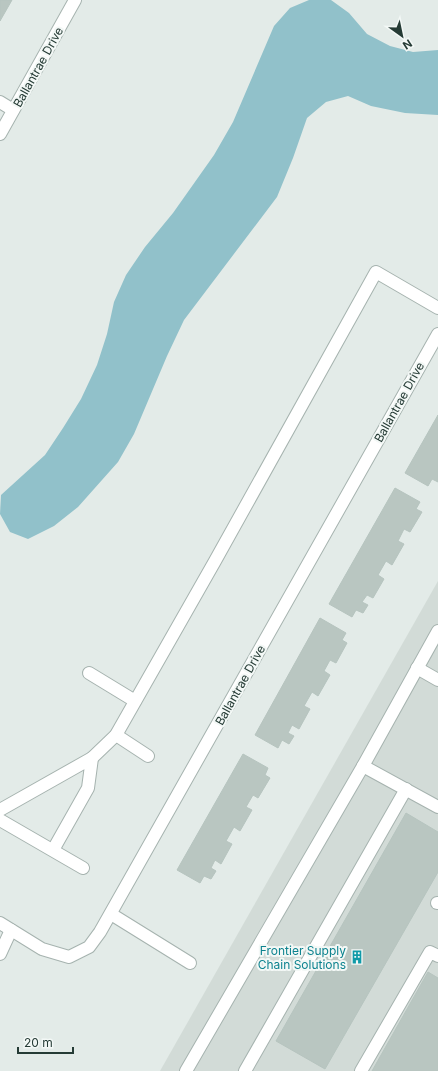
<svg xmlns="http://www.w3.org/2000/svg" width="438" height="1071" viewBox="0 0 438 1071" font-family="Inter,sans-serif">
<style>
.built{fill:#d2dbd7}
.water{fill:#91c1ca}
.building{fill:#b9c6c1;stroke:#b6c4bf}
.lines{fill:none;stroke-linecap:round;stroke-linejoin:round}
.minor-casing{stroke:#a6b3af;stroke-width:14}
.minor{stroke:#fff;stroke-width:12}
.labels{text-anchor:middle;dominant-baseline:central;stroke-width:4;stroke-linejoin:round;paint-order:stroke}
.street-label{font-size:12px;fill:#253b35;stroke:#f3f8f6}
.culture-label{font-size:12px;fill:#0d838f;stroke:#f3f8f6;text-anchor:end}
</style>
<rect width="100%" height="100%" fill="#e3ebe8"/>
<!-- built -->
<path class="built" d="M438 581V1071H160Z"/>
<!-- water -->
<path class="water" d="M309 0H331L349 13 367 34 390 46 413 52 438 50V115L405 113 371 106 348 96 326 102 307 118 293 158 277 197 184 320 167 356 134 434 118 462 78 507 54 526 28 539 10 532 0 514 1 495 45 455 63 428 81 399 97 365 107 334 114 302 126 275 145 247 173 213 214 155 233 122 274 26 290 8Z"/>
<!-- building -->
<g class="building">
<path d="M0 0H12L0 21Z"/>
<path d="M438 415V482L432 479 428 486 405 473Z"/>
<path d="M395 488 420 502 416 509 422 512 410 532 404 529 398 541 404 544 392 565 386 561 378 575 384 579 373 598 367 595 362 602 368 605 363 613 356 610 352 617 329 604Z"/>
<path d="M320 618 346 633 342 640 347 643 336 663 330 660 324 671 330 675 318 696 312 692 304 706 310 709 299 729 292 725 288 733 294 736 289 744 282 740 278 748 255 735Z"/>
<path d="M243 754 268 768 265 775 270 778 258 798 253 795 246 807 252 810 240 831 234 827 226 841 232 844 221 864 215 860 211 868 216 871 211 879 204 876 200 883 177 870Z"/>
<path d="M406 813 438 832V872L325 1069 276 1041Z"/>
<path d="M428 972 438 978V1071H372Z"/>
</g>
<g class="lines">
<!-- minor casing -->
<g class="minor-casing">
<g id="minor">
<path d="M0 102 13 110"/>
<path d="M0 134 75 0"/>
<path d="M417 668 438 680"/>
<path d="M89 673 135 701"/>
<path d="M116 735 148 756"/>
<path d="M92 758 116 735 215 561 376 272 438 308"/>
<path d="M363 766 438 807"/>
<path d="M0 810 92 758 88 788 53 850"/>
<path d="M0 820 83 868"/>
<path d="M437 903H438"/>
<path d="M111 914 190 963"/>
<path d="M0 923 42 949 69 957 89 947 100 932 438 334"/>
<path d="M0 954 11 930"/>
<path d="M186 1071 363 766 438 631"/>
<path d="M245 1071 406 789"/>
<path d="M361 1071 430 952 438 956"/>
</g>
</g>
<!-- minor -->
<use href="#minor" class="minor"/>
</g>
<!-- icons -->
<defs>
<g id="building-bare" transform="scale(1.08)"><path d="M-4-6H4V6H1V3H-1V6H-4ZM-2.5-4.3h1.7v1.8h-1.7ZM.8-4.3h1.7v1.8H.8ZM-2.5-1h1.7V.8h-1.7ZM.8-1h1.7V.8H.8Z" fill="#0f9aa8" stroke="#f3f8f6" stroke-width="2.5" paint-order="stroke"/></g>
</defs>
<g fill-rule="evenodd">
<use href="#building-bare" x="357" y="957"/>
</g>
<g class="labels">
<!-- street labels -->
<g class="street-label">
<text transform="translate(38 67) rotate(-61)">Ballantrae Drive</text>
<text transform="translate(399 402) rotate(-61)">Ballantrae Drive</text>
<text transform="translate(240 685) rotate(-61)">Ballantrae Drive</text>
</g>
<!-- culture labels -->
<g class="culture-label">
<text x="346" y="950">Frontier Supply<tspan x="346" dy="14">Chain Solutions</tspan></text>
</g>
</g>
<!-- north arrow -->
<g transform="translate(402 36) rotate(147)" stroke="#f3f8f6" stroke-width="3" paint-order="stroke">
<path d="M0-3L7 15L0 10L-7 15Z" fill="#253b35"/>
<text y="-6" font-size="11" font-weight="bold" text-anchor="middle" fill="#253b35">N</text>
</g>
<!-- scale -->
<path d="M18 1047v6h55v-6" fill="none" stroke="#253b35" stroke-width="2"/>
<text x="24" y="1047" font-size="12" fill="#253b35" stroke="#f3f8f6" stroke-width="3" paint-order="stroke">20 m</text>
</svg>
